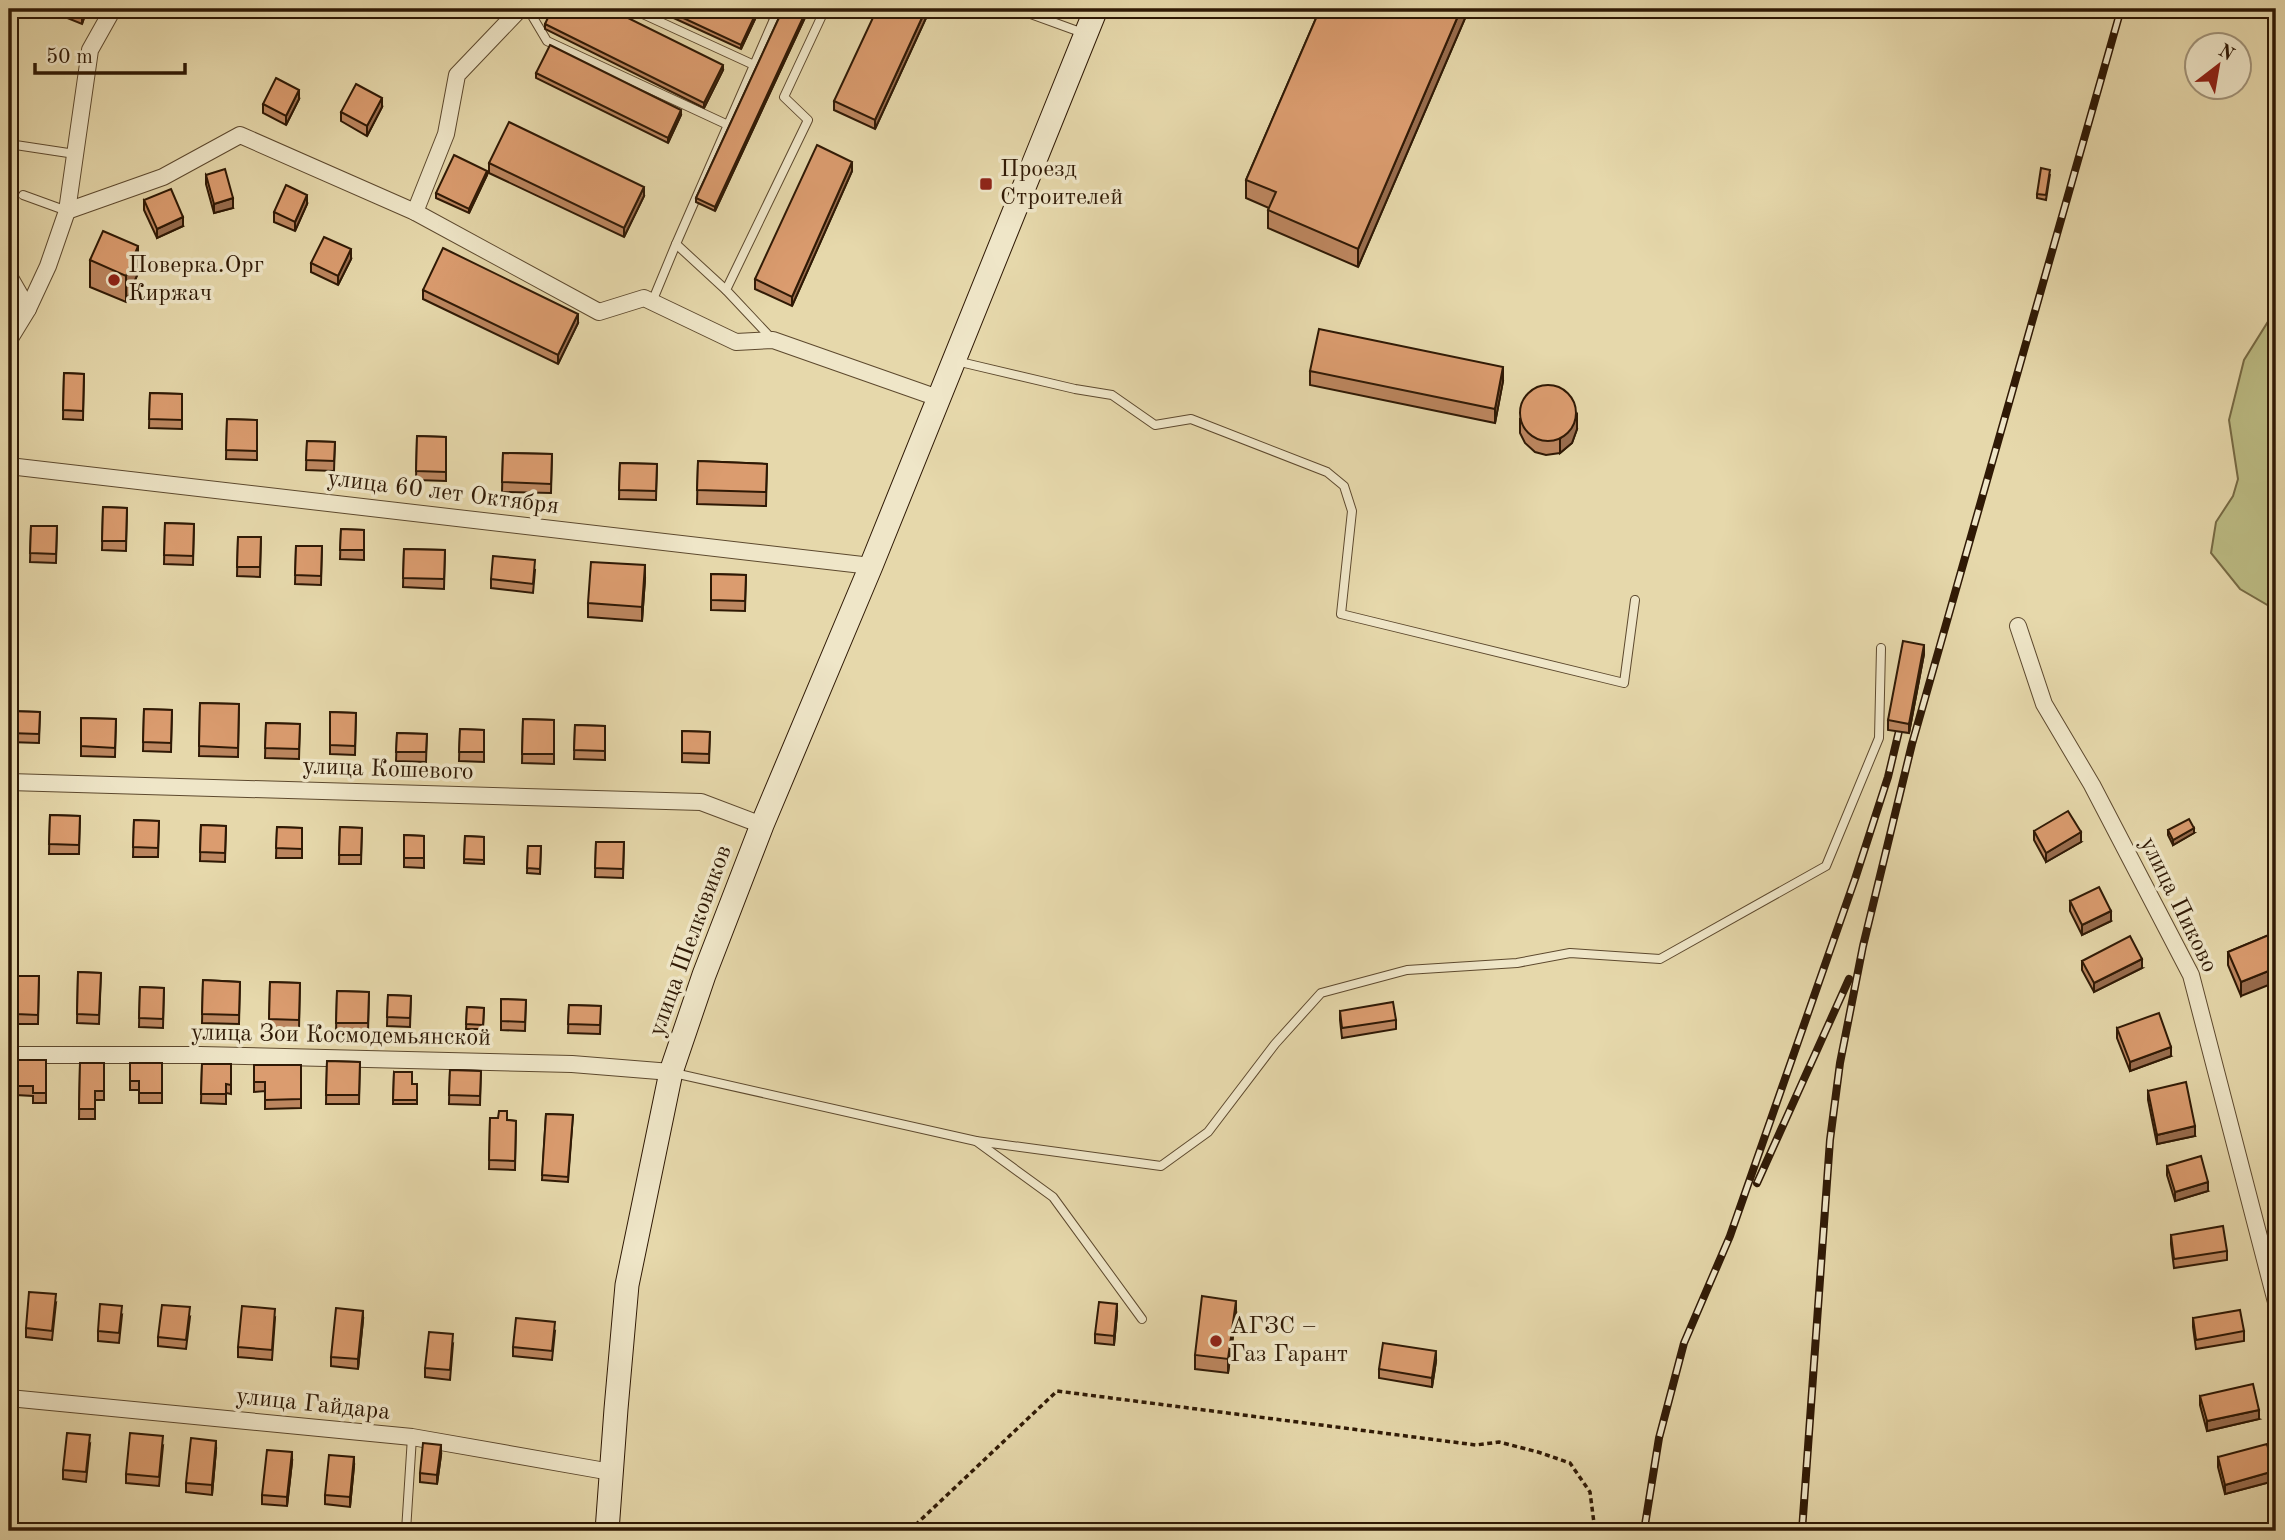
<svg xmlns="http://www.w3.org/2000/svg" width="2285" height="1540" viewBox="0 0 2285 1540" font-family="'Old Standard TT',serif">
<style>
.green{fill:#bcbc84;stroke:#766a44;stroke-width:2}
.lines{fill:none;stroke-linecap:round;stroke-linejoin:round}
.lane-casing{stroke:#5d492e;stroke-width:10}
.street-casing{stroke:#5d492e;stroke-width:18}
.secondary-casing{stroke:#2f1905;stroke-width:25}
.path{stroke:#2f1905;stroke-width:3.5;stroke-dasharray:5 3.5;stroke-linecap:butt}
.lane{stroke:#efe6c8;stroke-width:8}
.street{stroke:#efe6c8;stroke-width:16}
.secondary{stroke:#efe6c8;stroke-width:23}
.rail-casing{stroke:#2f1905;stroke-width:8}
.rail{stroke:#efe6c8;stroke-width:5;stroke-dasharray:16;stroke-linecap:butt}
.wall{fill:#bc865f;stroke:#2f1905;stroke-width:2}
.shaded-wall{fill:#996d4e;stroke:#2f1905;stroke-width:2}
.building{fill:#db9c6f;stroke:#2f1905;stroke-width:2}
.poi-dot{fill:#8f2418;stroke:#efe6c8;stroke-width:2.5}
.labels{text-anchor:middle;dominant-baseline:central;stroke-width:7;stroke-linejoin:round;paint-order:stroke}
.poi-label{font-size:24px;fill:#2f1905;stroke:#efe6c8;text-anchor:start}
.street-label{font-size:24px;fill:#2f1905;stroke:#efe6c8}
</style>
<rect width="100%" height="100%" fill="#e6d8ab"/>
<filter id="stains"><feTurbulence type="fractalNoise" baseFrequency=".00286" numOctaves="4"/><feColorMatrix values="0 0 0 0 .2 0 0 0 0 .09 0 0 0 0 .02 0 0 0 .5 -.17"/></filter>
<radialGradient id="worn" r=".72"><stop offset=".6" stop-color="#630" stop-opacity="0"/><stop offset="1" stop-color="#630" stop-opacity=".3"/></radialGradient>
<!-- green -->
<path class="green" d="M2276 315V610L2240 589 2211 553 2216 522 2233 496 2238 479 2229 420 2244 360 2269 320Z"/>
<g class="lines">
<!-- lane casing -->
<g class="lane-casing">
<g id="lane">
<path d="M528 9 547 41 728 125"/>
<path d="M632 9 754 65"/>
<path d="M1017 9 1083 33"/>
<path d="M9 144 75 154"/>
<path d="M23 195 67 211"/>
<path d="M726 290 676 244 775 17 758 9"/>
<path d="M652 302 676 244"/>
<path d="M773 340 726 290 808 120 784 97 825 9"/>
<path d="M956 361 1075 389 1112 395 1155 425 1191 419 1327 472 1344 486 1352 511 1341 614 1624 683 1635 600"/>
<path d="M674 1073 976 1141 1053 1197 1142 1319"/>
<path d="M976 1141 1161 1166 1208 1132 1275 1044 1321 993 1407 970 1517 963 1570 953 1660 959 1826 866 1879 738 1881 648"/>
<path d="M406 1531 412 1437"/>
</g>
</g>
<!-- street casing -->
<g class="street-casing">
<g id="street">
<path d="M67 211 163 177 240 135 415 212 599 312 644 298 736 342 773 340 938 398"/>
<path d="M415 212 446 134 457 75 520 9"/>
<path d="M9 276 28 309"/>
<path d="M9 340 28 309 48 266 67 211 90 50 113 9"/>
<path d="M9 466 871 566"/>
<path d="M2018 626 2044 704 2092 785 2191 975 2276 1302"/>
<path d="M9 782 701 802 762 825"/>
<path d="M9 1055H200L572 1064 671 1072"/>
<path d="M9 1398 412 1437 611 1472"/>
</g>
</g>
<!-- secondary casing -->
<g class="secondary-casing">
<path id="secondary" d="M607 1531 616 1409 627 1285 671 1072 704 975 762 825 871 566 1096 9"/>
</g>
<!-- path -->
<path class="path" d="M909 1531 1057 1391 1476 1445 1499 1442 1538 1452 1570 1463 1590 1492 1595 1531"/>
<!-- lane -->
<use href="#lane" class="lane"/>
<!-- street -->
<use href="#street" class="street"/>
<!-- secondary -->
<use href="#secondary" class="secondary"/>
<!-- rail casing -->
<g class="rail-casing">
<g id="rail">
<path d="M1757 1183 1849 979"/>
<path d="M1644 1531 1659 1438 1684 1343 1730 1236 1855 879 1888 777 1899 731"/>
<path d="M1802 1531 1830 1140 1840 1063 1863 946 1912 744 2121 9"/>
</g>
</g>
<!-- rail -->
<use href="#rail" class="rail"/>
</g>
<!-- wall -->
<g class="wall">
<path d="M50 9H87L82 24 50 11Z"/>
<path d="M654 9H747L756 17 741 49Z"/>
<path d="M783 9H809L715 211 696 202V198Z"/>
<path d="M1320 9H1469L1358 267 1268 228V210L1269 208 1246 198V180Z"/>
<path d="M926 18 875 129 834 110V101Z"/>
<path d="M545 24 723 70 704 108 545 29Z"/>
<path d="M536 73 681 115 668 143 536 78Z"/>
<path d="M299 99 286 125 263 113V104Z"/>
<path d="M382 107 367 136 341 121V112Z"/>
<path d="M489 163 644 196 624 237 489 173Z"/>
<path d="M852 171 792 306 755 289V279Z"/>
<path d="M2050 174 2046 200 2037 198V194Z"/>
<path d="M206 175 233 208 214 213 206 184Z"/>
<path d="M487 175 469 213 436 198V193Z"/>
<path d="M144 200 183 226 157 238 144 210Z"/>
<path d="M307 204 295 231 274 222V212Z"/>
<path d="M351 259 338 285 311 272V263Z"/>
<path d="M90 260 138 273 126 302 90 287Z"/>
<path d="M423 290 578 323 558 364 423 299Z"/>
<path d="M1310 371 1503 381 1495 423 1310 385Z"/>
<path d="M64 373 84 374 83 420 63 419Z"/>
<path d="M150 393 182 394V429L149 428Z"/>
<path d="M227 419 257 420V460L226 459Z"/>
<path d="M1520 419 1577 429 1572 443 1560 453 1546 455 1535 452 1525 443 1520 433Z"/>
<path d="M417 436 446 437V481L416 480Z"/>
<path d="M307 441 335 442 334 471 306 470Z"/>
<path d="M503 453 552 454 551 493 502 492Z"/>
<path d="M698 461 767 464 766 506 697 504Z"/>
<path d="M620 463 657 464 656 500 619 499Z"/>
<path d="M103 507 127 508 126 551 102 550Z"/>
<path d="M165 523 194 524 193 565 164 564Z"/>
<path d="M31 526H57L56 563 30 562Z"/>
<path d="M341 529 364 530V560L340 559Z"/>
<path d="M238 537H261L260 577 237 576Z"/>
<path d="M296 546H322L321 585 295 584Z"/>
<path d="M404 549 445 550 444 589 403 587Z"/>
<path d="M535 570 533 593 491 588V579Z"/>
<path d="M711 574 746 575 745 611 711 610Z"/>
<path d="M645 579 642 621 588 617V603Z"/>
<path d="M1924 654 1909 733 1888 730V720Z"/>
<path d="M200 703 239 704 238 757 199 756Z"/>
<path d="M144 709 172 710 171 752 143 751Z"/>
<path d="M9 711 40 712 39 743 9 742Z"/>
<path d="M330 712 356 713 355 755 330 754Z"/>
<path d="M81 718 116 719 115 757 81 756Z"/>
<path d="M523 719 554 720V764L522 763Z"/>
<path d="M266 723 300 724 299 759 265 758Z"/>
<path d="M575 725 605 726V760L574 759Z"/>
<path d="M460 729 484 730V762L459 761Z"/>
<path d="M682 731 710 732 709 763 682 762Z"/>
<path d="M397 733 427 734 426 762 396 761Z"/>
<path d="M50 815 80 816 79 854H49Z"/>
<path d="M134 820 159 821 158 857H133Z"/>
<path d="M201 825 226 826 225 862 200 861Z"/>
<path d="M277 827 302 828V858H276Z"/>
<path d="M340 827 362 828 361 864H339Z"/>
<path d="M2168 830 2194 833 2173 845 2168 835Z"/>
<path d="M2034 831 2081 842 2046 862 2034 840Z"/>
<path d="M404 835 424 836V868L404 867Z"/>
<path d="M465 836 484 837V864L464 863Z"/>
<path d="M596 842H624L623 878 595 877Z"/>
<path d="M528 846H541L540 874 527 873Z"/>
<path d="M2070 901 2111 921 2082 935 2070 911Z"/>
<path d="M2276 932 2241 996 2228 965V952Z"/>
<path d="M2082 961 2142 968 2094 992 2082 970Z"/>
<path d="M78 972 101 973 99 1024 77 1023Z"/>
<path d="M17 976H39L38 1024H16Z"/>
<path d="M203 980 240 982 239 1024 202 1023Z"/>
<path d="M270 982 300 983 299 1029 269 1028Z"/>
<path d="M140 987 164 988 163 1028 139 1027Z"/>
<path d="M337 991 369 992 368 1033 336 1032Z"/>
<path d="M388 995 411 996 410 1027 387 1026Z"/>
<path d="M501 999 526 1000 525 1031 501 1030Z"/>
<path d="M569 1005 601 1006 600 1034 568 1033Z"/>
<path d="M467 1007 484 1008 483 1029H466Z"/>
<path d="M1340 1011 1396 1020V1029L1342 1038 1340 1020Z"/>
<path d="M2117 1028 2171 1056 2130 1071 2117 1038Z"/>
<path d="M9 1060H46V1103H33V1096L16 1095V1087H9Z"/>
<path d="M327 1061 360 1062 359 1104H326Z"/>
<path d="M80 1063H104V1100H95V1119H79Z"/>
<path d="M130 1063H162V1103H139V1090H130Z"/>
<path d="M202 1064H231V1094L226 1093V1104L201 1103Z"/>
<path d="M254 1065H301V1108L265 1109V1091L254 1092Z"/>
<path d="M450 1070 481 1071 480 1105 449 1104Z"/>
<path d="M394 1072 412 1084H417V1104H393Z"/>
<path d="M2276 1078V1107L2270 1089V1080Z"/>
<path d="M2148 1091 2195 1136 2157 1144 2148 1100Z"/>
<path d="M546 1114 573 1115 568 1182 542 1180Z"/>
<path d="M490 1118 516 1121 515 1170 489 1169Z"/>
<path d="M2167 1166 2208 1191 2175 1201 2167 1175Z"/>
<path d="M2171 1235 2227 1251V1260L2174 1268 2171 1244Z"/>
<path d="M56 1303 52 1340 26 1337V1328Z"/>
<path d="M1117 1313 1114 1345 1095 1343V1334Z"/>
<path d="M1236 1314 1228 1373 1195 1369V1355Z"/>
<path d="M122 1315 119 1343 98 1341V1331Z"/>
<path d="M190 1317 186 1349 158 1346V1337Z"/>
<path d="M275 1318 272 1360 238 1357V1347Z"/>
<path d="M2193 1318 2244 1331V1341L2196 1349 2193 1327Z"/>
<path d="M363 1320 358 1369 331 1366V1357Z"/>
<path d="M555 1331 552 1360 513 1356V1347Z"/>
<path d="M453 1344 450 1380 425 1377V1368Z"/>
<path d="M1436 1361 1432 1387 1379 1378V1369Z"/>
<path d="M2200 1396 2259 1419 2207 1431 2200 1405Z"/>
<path d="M90 1444 86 1482 63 1479V1470Z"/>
<path d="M163 1446 159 1486 126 1483V1474Z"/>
<path d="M216 1450 212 1495 186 1492V1483Z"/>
<path d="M441 1455 437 1484 420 1482V1473Z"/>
<path d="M2218 1457 2274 1481 2225 1494 2218 1467Z"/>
<path d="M292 1462 287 1506 262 1504V1495Z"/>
<path d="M354 1466 350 1507 325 1504V1495Z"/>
</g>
<!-- shaded-wall -->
<g class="shaded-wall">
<path d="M82 9H87L82 24Z"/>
<path d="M807 9H809L715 211V207Z"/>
<path d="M926 9V18L875 129V120Z"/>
<path d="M1461 9H1469L1358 267V249Z"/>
<path d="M756 13V17L741 49V45Z"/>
<path d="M723 65V70L704 108V103Z"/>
<path d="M299 90V99L286 125V116Z"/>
<path d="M382 98V107L367 136V126Z"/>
<path d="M681 110V115L668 143V138Z"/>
<path d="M14 155V169L9 181V167Z"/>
<path d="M852 162V171L792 306V297Z"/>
<path d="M487 171V175L469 213V209Z"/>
<path d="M644 187V196L624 237V228Z"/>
<path d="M307 195V204L295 231V222Z"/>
<path d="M233 198V208L214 213V204Z"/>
<path d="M183 217V226L157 238V229Z"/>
<path d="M138 246V273L126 302V276Z"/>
<path d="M351 249V259L338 285V276Z"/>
<path d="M578 314V323L558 364V355Z"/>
<path d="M1503 367V381L1495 423V409Z"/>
<path d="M1577 415V429L1572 443 1560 453V439Z"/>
<path d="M645 565V579L642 621V607Z"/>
<path d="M1924 645V654L1909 733V724Z"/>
<path d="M2194 828V833L2173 845V840Z"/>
<path d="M2081 832V842L2046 862V853Z"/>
<path d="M2111 911V921L2082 935V925Z"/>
<path d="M2142 959V968L2094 992V983Z"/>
<path d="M2276 968V982L2241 996V982Z"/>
<path d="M2171 1047V1056L2130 1071V1062Z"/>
<path d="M2195 1126V1136L2157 1144V1135Z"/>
<path d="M2208 1182V1191L2175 1201V1192Z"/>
<path d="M1236 1301V1314L1228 1373V1359Z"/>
<path d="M1117 1304V1313L1114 1345V1336Z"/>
<path d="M363 1311V1320L358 1369V1359Z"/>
<path d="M1436 1351V1361L1432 1387V1378Z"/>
<path d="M2259 1410V1419L2207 1431V1421Z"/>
<path d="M216 1441V1450L212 1495V1485Z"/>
<path d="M441 1445V1455L437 1484V1475Z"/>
<path d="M292 1452V1462L287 1506V1497Z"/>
<path d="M354 1457V1466L350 1507V1497Z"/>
<path d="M2274 1471V1481L2225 1494V1485Z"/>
</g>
<!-- building -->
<g class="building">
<path d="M552 9H610L723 65 704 103 545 24Z"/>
<path d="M664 9H747L756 13 741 45Z"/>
<path d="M783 9H807L715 207 696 198Z"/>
<path d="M877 9H926L875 120 834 101Z"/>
<path d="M1320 9H1461L1358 249 1268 210 1276 192 1246 180Z"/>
<path d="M550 45 681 110 668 138 536 73Z"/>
<path d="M276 78 299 90 286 116 263 104Z"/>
<path d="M356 84 382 98 367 126 341 112Z"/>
<path d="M509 122 644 187 624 228 489 163Z"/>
<path d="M817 145 852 162 792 297 755 279Z"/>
<path d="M9 153 14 155 9 167Z"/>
<path d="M454 155 487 171 469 209 436 193Z"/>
<path d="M2041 168 2050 170 2046 195 2037 194Z"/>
<path d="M225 169 233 198 214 204 206 175Z"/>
<path d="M286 185 307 195 295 222 274 212Z"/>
<path d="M171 189 183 217 157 229 144 200Z"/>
<path d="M103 231 138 246 126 276 90 260Z"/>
<path d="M324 237 351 249 338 276 311 263Z"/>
<path d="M443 248 578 314 558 355 423 290Z"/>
<path d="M1319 329 1503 367 1495 409 1310 371Z"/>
<path d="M64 373 84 374 83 411 63 410Z"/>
<circle cx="1548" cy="413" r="28"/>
<path d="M150 393 182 394V420L149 419Z"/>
<path d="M227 419 257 420V451L226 450Z"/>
<path d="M417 436 446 437V472L416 471Z"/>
<path d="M307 441 335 442 334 461 306 460Z"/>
<path d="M503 453 552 454 551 484 502 482Z"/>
<path d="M698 461 767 464 766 492 697 490Z"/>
<path d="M620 463 657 464 656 491 619 490Z"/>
<path d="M103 507 127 508 126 541H102Z"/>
<path d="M165 523 194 524 193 556 164 555Z"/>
<path d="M31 526H57L56 554 30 553Z"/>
<path d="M341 529 364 530V550H340Z"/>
<path d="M238 537H261L260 567H237Z"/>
<path d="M296 546H322L321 576 295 575Z"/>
<path d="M404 549 445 550 444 579 403 578Z"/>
<path d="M493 556 535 560 533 584 491 579Z"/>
<path d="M591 562 645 565 642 607 588 603Z"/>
<path d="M711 574 746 575 745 601 711 600Z"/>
<path d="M1903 641 1924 645 1909 724 1888 720Z"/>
<path d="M200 703 239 704 238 748 199 746Z"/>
<path d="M144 709 172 710 171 743 143 742Z"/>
<path d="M9 711 40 712 39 734 9 733Z"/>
<path d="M330 712 356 713 355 746 330 745Z"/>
<path d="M81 718 116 719 115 748 81 746Z"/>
<path d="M523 719 554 720V754H522Z"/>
<path d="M266 723 300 724 299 749 265 748Z"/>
<path d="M575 725 605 726V751L574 750Z"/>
<path d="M460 729 484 730V752H459Z"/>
<path d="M682 731 710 732 709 754 682 753Z"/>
<path d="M397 733 427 734 426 752H396Z"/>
<path d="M2068 811 2081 832 2046 853 2034 831Z"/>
<path d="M50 815 80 816 79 845 49 844Z"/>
<path d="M2189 819 2194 828 2173 840 2168 830Z"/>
<path d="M134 820 159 821 158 848 133 847Z"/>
<path d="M201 825 226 826 225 853 200 852Z"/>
<path d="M277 827 302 828V849L276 848Z"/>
<path d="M340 827 362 828 361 855H339Z"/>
<path d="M404 835 424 836V858H404Z"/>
<path d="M465 836 484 837V860L464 859Z"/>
<path d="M596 842H624L623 869 595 868Z"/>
<path d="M528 846H541L540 869 527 868Z"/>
<path d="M2099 887 2111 911 2082 925 2070 901Z"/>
<path d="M2276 932V968L2241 982 2228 952Z"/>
<path d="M2130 936 2142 959 2094 983 2082 961Z"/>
<path d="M78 972 101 973 99 1015 77 1014Z"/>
<path d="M17 976H39L38 1015 16 1014Z"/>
<path d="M203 980 240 982 239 1015 202 1014Z"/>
<path d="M270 982 300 983 299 1020 269 1019Z"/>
<path d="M140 987 164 988 163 1019 139 1018Z"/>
<path d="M337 991 369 992 368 1023H336Z"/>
<path d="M388 995 411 996 410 1018 387 1017Z"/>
<path d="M501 999 526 1000 525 1022 501 1021Z"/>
<path d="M1393 1002 1396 1020 1342 1028 1340 1011Z"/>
<path d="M569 1005 601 1006 600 1025 568 1024Z"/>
<path d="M467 1007 484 1008 483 1025 466 1024Z"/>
<path d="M2159 1013 2171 1047 2130 1062 2117 1028Z"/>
<path d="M9 1060H46V1093H33V1086H16V1078H9Z"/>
<path d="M327 1061 360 1062 359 1095H326Z"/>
<path d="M80 1063H104V1091H95V1109H79Z"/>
<path d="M130 1063H162V1093H139V1081H130Z"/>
<path d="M202 1064H231V1085L226 1084V1094H201Z"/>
<path d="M254 1065H301V1099L265 1100V1082H254Z"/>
<path d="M450 1070 481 1071 480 1096 449 1095Z"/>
<path d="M394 1072H412V1084H417V1100H393Z"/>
<path d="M2276 1078V1098L2270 1080Z"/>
<path d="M2186 1082 2195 1126 2157 1135 2148 1091Z"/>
<path d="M499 1111H507V1120L516 1121 515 1161 489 1160 490 1118H498Z"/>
<path d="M546 1114 573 1115 568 1177 542 1175Z"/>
<path d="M2201 1156 2208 1182 2175 1192 2167 1166Z"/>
<path d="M2223 1226 2227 1251 2174 1259 2171 1235Z"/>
<path d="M29 1292 56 1294 52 1331 26 1328Z"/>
<path d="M1202 1296 1236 1301 1228 1359 1195 1355Z"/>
<path d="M1099 1302 1117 1304 1114 1336 1095 1334Z"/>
<path d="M100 1304 122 1306 119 1333 98 1331Z"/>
<path d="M162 1305 190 1307 186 1340 158 1337Z"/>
<path d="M242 1306 275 1309 272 1350 238 1347Z"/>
<path d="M336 1308 363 1311 358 1359 331 1357Z"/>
<path d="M2240 1310 2244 1331 2196 1340 2193 1318Z"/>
<path d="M516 1318 555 1322 552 1351 513 1347Z"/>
<path d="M429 1332 453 1334 450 1370 425 1368Z"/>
<path d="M1383 1343 1436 1351 1432 1378 1379 1369Z"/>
<path d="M2253 1384 2259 1410 2207 1421 2200 1396Z"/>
<path d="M67 1433 90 1435 86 1472 63 1470Z"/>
<path d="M130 1433 163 1436 159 1477 126 1474Z"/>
<path d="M191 1438 216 1441 212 1485 186 1483Z"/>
<path d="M423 1443 441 1445 437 1475 420 1473Z"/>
<path d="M2267 1444 2274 1471 2225 1485 2218 1457Z"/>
<path d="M267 1450 292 1452 287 1497 262 1495Z"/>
<path d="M329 1455 354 1457 350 1497 325 1495Z"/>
<path d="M2276 1522V1531H2240Z"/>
</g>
<!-- markers -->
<g class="poi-dot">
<rect x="979" y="177" width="14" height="14" rx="3.5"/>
<circle cx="114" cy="280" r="7"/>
<circle cx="1216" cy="1341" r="7"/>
</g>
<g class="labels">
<!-- poi labels -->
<g class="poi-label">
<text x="1000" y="170">Проезд<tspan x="1000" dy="28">Строителей</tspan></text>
<text x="128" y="266">Поверка.Орг<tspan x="128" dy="28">Киржач</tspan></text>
<text x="1230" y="1327">АГЗС –<tspan x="1230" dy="28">Газ Гарант</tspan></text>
</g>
<!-- street labels -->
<g class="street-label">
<text transform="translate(443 493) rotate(7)">улица 60 лет Октября</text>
<text transform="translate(388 770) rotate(2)">улица Кошевого</text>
<text transform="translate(2178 905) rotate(64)">улица Пиково</text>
<text transform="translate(691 941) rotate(-70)">улица Шелковиков</text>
<text transform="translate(341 1036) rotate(1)">улица Зои Космодемьянской</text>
<text transform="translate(313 1405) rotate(6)">улица Гайдара</text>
</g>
</g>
<!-- margin -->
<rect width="2285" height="1540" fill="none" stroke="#e6d8ab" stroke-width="35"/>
<rect x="10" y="10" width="2264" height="1519" fill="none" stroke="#2f1905" stroke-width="3.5"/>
<rect x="18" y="18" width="2250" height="1505" fill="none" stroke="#2f1905" stroke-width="2"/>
<!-- north arrow -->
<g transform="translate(2218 66) rotate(31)"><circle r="33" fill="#efe6c8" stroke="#a2947a" stroke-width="2"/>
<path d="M0-5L12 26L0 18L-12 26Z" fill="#8f2418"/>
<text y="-10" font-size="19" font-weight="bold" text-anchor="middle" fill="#2f1905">N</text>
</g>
<!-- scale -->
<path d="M35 63v10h150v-10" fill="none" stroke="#2f1905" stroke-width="3.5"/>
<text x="46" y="63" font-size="21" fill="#2f1905" stroke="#efe6c8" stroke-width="5" paint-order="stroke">50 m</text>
<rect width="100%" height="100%" filter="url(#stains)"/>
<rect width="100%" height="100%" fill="url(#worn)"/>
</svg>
